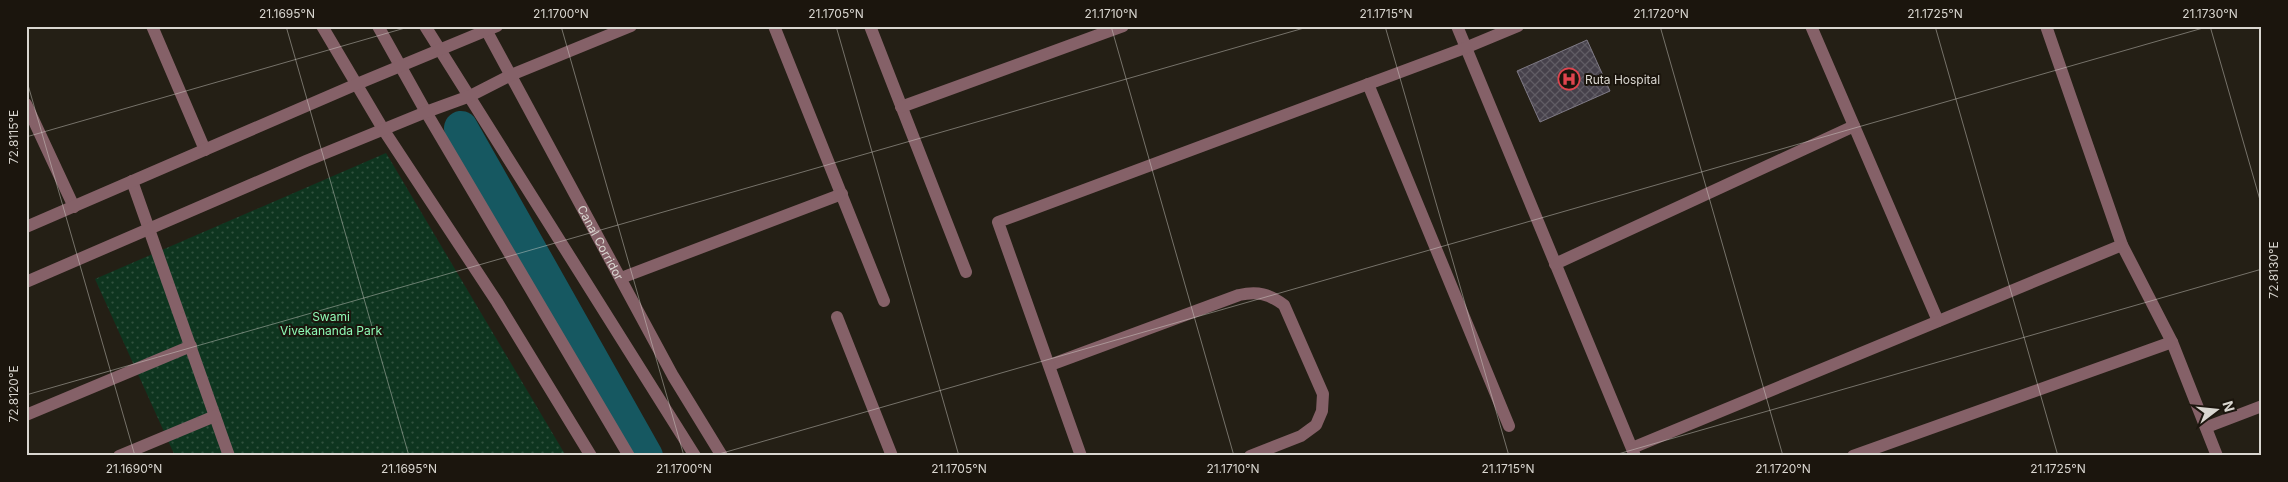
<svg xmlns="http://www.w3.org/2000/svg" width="2288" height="482" viewBox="0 0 2288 482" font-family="Inter,sans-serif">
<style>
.park{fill:url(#park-dots)}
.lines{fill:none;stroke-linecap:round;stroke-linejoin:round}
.canal{stroke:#165861;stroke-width:34}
.building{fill:url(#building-cross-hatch);stroke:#7f7a86}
.minor{stroke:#856168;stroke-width:12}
.ticks{fill:none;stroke:#d9d6d0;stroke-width:1;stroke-opacity:0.45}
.labels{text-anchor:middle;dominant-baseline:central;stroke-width:4;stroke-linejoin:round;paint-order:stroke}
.poi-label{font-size:12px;fill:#d9d6d0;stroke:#1b150d;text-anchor:start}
.street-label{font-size:12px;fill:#d9d6d0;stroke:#1b150d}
.park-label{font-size:12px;fill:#8ffab6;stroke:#1b150d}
.neatline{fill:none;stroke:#d9d6d0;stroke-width:2}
.ticks-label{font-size:12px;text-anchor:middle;fill:#d9d6d0}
</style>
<defs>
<pattern id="park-dots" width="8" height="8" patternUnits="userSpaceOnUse" patternTransform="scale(1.25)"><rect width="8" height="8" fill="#0e351f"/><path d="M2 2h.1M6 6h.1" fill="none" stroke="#30523e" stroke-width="1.8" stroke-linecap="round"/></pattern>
<pattern id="building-cross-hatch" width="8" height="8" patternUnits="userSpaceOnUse" patternTransform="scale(1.25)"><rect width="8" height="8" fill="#46414b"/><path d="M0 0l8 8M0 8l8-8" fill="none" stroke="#605c64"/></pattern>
</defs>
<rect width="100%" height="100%" fill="#241f15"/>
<!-- park -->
<path class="park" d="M386 153 566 456H175L95 279Z"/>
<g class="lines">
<!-- canal -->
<path class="canal" d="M461 128 646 456"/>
</g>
<!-- building -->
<path class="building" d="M1587 40 1610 91 1540 122 1517 71Z"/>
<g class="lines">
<!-- minor -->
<g class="minor">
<path d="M152 26 205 150"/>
<path d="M322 26 383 129 497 302 591 456"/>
<path d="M378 26 426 112 629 456"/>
<path d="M425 26 695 456"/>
<path id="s1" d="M484 26 673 376 722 456"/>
<path d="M774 26 884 301"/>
<path d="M870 26 966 272"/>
<path d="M1457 26 1635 456"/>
<path d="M1811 26 1938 321"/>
<path d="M2046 26 2122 245 2172 342 2217 456"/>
<path d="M1368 84 1509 426"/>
<path d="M26 104 74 207"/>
<path d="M901 107 1123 26"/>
<path d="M132 181 229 456"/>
<path d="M26 227 357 84 497 26"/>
<path d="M1555 264 1854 126"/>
<path d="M621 278 842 194"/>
<path d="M26 282 306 161 426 112 470 96 511 75 631 26"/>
<path d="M837 317 892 456"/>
<path d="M1050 365 1239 295C1258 291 1269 294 1284 305L1323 394 1322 411 1316 425 1301 436 1250 456"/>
<path d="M26 415 191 346"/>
<path d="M2207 427 2262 406"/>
<path d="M1632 448 2122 245"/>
<path d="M119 456 215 416"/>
<path d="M1081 456 998 222 1465 48 1518 26"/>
<path d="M1853 456 2172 342"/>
</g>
</g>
<!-- ticks -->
<path class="ticks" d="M286 26 409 456M561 26 684 456M836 26 959 456M1111 26 1234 456M1385 26 1509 456M1660 26 1783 456M1935 26 2058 456M2210 26 2262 207M26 78 135 456M26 137 412 26M26 395 1311 26M712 456 2210 26M1611 456 2262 269"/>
<!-- icons -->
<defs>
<g id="hospital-ring" transform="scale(1.125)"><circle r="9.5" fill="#1b150d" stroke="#e0444e" stroke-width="1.5"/><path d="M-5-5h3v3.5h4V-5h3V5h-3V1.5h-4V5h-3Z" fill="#e0444e"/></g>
</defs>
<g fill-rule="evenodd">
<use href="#hospital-ring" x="1569" y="79"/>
</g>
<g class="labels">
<!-- poi labels -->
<g class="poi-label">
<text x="1585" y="79">Ruta Hospital</text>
</g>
<!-- street labels -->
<g class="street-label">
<text stroke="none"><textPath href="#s1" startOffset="246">Canal Corridor</textPath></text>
</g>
<!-- park labels -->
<g class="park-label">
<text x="331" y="316">Swami<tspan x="331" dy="14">Vivekananda Park</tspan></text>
</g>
</g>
<!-- border -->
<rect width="2288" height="482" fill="none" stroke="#1b150d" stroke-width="55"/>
<!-- north arrow -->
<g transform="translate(2216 410) rotate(74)" stroke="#1b150d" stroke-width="4" paint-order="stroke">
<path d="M0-4L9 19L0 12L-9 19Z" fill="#d9d6d0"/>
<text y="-8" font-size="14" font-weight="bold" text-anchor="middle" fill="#d9d6d0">N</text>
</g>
<rect x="28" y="28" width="2232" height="426" class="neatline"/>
<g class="ticks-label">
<text x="287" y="18">21.1695°N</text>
<text x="561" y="18">21.1700°N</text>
<text x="836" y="18">21.1705°N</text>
<text x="1111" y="18">21.1710°N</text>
<text x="1386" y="18">21.1715°N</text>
<text x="1661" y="18">21.1720°N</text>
<text x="1935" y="18">21.1725°N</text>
<text x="2210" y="18">21.1730°N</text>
<text transform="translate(14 137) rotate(-90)" y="4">72.8115°E</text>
<text transform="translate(2274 270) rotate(-90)" y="4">72.8130°E</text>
<text transform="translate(14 394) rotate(-90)" y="4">72.8120°E</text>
<text x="134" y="473">21.1690°N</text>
<text x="409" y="473">21.1695°N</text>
<text x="684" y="473">21.1700°N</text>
<text x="959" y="473">21.1705°N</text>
<text x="1233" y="473">21.1710°N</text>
<text x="1508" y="473">21.1715°N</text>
<text x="1783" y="473">21.1720°N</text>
<text x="2058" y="473">21.1725°N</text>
</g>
</svg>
